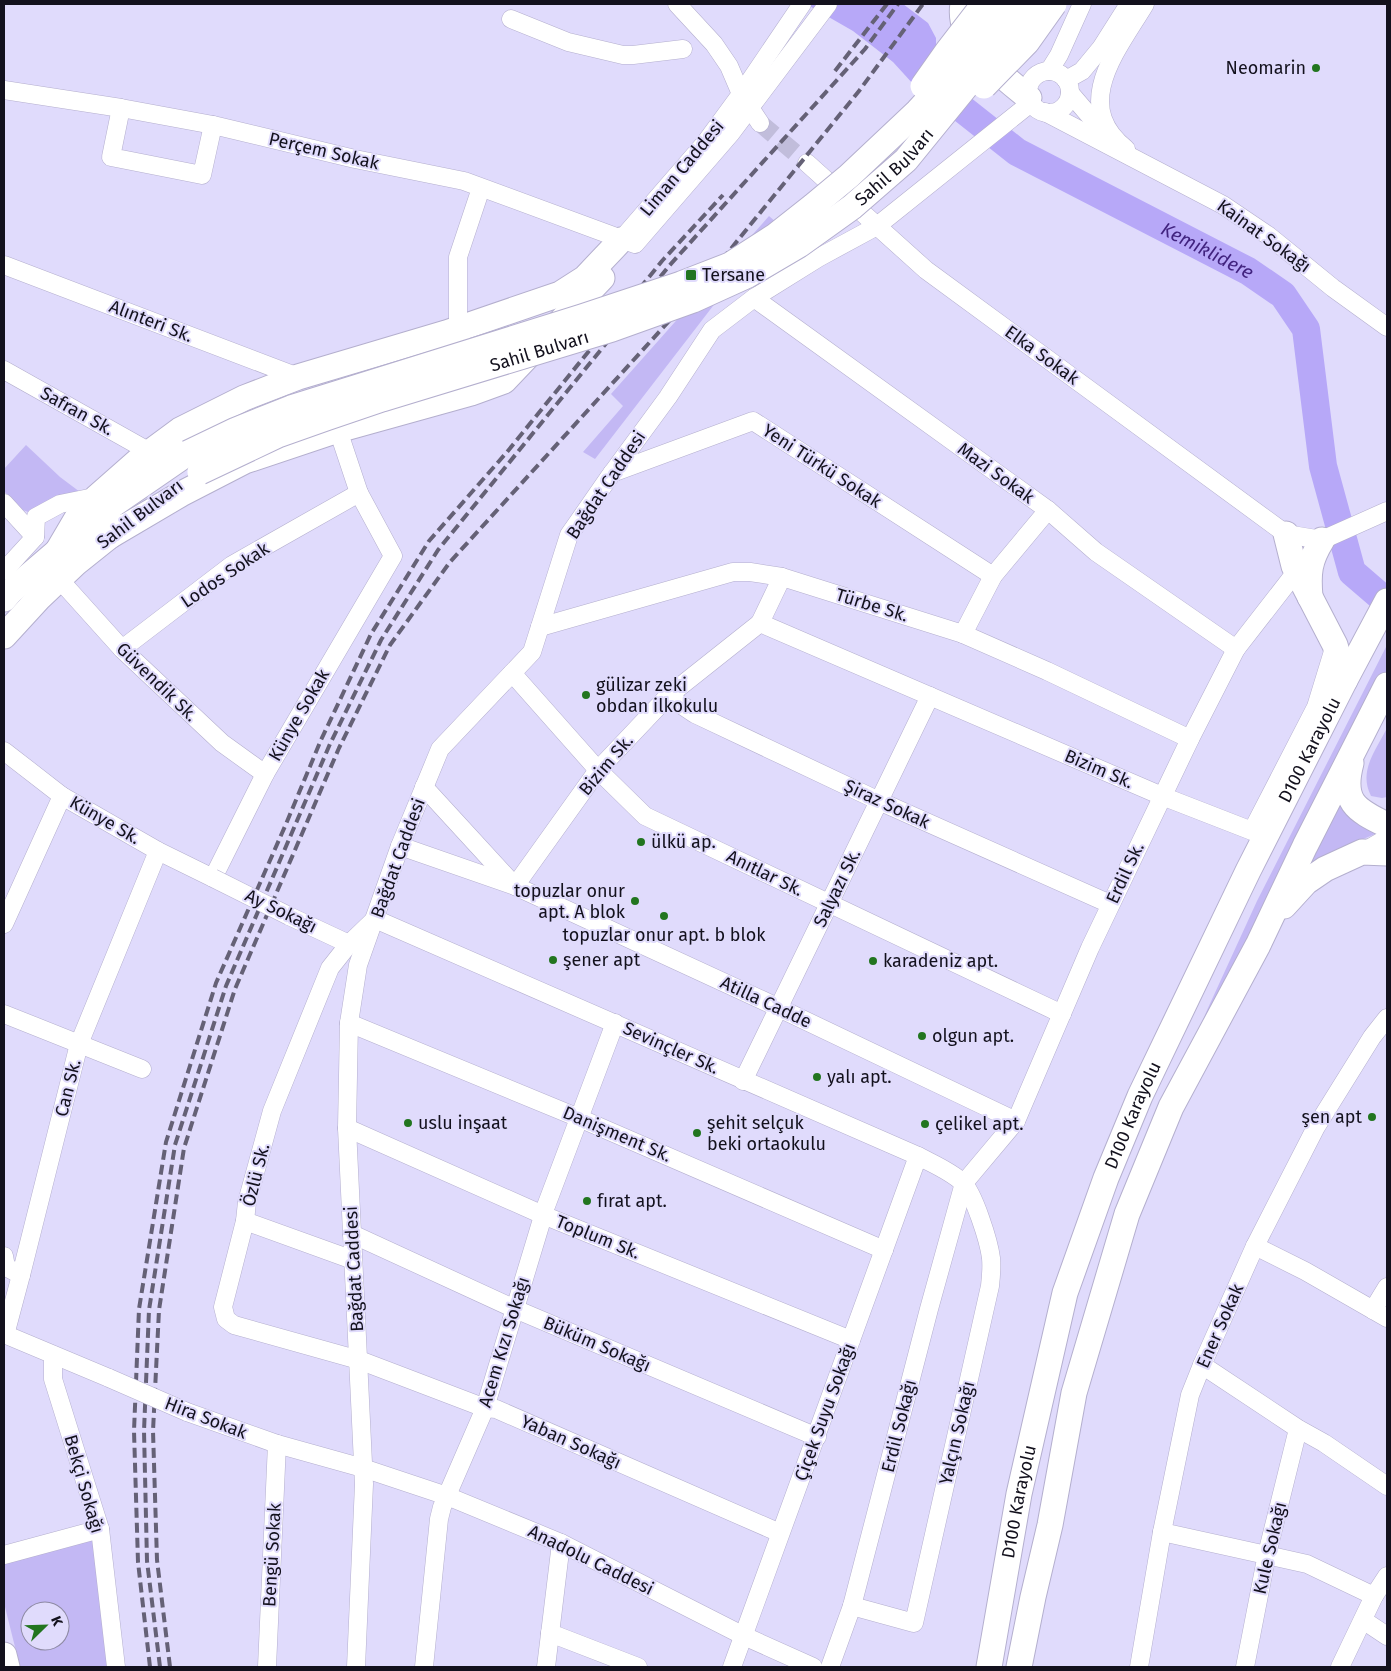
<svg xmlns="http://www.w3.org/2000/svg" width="1391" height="1671" viewBox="0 0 1391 1671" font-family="'Fira Sans',sans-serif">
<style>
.green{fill:#c3b8f4;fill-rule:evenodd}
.water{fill:#b7a8f8}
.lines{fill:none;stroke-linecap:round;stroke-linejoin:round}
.river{stroke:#b7a8f8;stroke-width:28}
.minor-tunnel{stroke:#c1bddb;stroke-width:18;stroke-dasharray:18 9;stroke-linecap:butt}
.minor-casing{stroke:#b4afce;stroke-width:19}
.highway-casing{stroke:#b4afce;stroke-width:27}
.minor{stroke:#fff;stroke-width:18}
.highway{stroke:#fff;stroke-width:25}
.rail{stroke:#656176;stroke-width:4;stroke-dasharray:10 5;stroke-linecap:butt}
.minor-bridge-casing{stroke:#b4afce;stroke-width:19;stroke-linecap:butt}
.highway-bridge-casing{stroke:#b4afce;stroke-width:27;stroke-linecap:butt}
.minor-bridge{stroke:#fff;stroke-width:18}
.highway-bridge{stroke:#fff;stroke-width:25}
.poi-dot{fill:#22751f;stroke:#e0dbfc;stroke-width:2}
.labels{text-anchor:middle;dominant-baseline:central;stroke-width:4;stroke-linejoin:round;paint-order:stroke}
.poi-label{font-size:18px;fill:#13111d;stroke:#e0dbfc;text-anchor:start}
.street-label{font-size:18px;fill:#13111d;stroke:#e0dbfc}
.water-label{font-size:19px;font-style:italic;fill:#41237f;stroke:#e0dbfc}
</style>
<rect width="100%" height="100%" fill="#e0dbfc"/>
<!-- green -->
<g class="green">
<path d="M769 216 777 223 595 459 583 452 623 406 611 394Z"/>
<path d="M26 445 60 477 80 492 28 512 20 509 4 491V469Z"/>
<path d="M1387 645V669L1261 918 1129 1236 1008 1667 1023 1585 1044 1495 1177 1081 1208 1008 1257 901Z"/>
<path d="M1387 728V797L1382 798 1371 796C1358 771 1376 750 1387 728Z"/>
<path d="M1347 777 1387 829 1342 848 1297 878Z"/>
<path d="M94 1540 110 1667H20L4 1603V1562ZM30 1611H60V1641H30Z"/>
</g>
<!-- water -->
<path class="water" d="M806 4H903L928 23 936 38V60L914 85 893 62 853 31Z"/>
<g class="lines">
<!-- river -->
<path class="river" id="s1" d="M937 82 960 107 1017 152 1248 271 1283 295 1306 329 1323 466 1352 572 1387 602"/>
<!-- minor-tunnel -->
<path class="minor-tunnel" d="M760 123 807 163"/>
<!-- minor casing -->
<g class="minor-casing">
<g id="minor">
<path d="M677 4 714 44 729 66 741 94 760 123"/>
<path d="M511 19 568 42 623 55H633L683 49"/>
<path d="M1049 71 1059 55 1082 4"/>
<circle cx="1049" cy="92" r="21"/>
<path d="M1066 80 1082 71 1101 48 1129 4"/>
<path d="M4 90 121 108 213 125 355 159 464 181 635 244 731 133 828 4"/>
<path d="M1070 93 1106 135"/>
<path d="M121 108 111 157 202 175 213 125"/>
<path d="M1045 112 1223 205 1269 236 1333 288 1387 327"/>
<path d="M1126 149C1070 105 1118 49 1145 4"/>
<path d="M807 163 926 270 1286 534 1322 540 1387 511"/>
<path d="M621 240 705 143 741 94 802 4"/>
<path d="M4 265 298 377"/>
<path d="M754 298 1048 510 1096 552 1236 649"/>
<path d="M460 338 458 329V257L481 188"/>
<path d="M4 370 150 452"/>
<path d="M612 473 753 421 993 576"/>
<path d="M4 503 35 537"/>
<path d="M4 571 35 537 36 517 60 504 99 496"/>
<path d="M59 579 122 649 222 743 265 774"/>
<path d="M760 623 782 577"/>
<path d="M540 627 733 572H750L782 577 963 634 1047 671 1190 739"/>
<path d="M963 634 993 576 1048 510"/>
<path d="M122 649 232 565 359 493"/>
<path d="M512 673 598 770 645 816 1062 1014"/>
<path d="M668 696 695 714 879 801 1110 904"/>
<path d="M4 751 62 796 158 851 213 878 265 774 393 556 359 493 338 430"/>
<path d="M424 787 513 884"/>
<path d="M400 846 515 886 762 1000 1016 1121"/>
<path d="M1363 852 1387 838"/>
<path d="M515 886 598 770 668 696 760 623 1162 796 1252 831 1316 707 1335 645"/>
<path d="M289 916 349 944"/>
<path d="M4 924 62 796"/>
<path d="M4 1014 142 1069"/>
<path d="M349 1023 579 1118 884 1250"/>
<path d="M743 1081 930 696"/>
<path d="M347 1128 543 1215 851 1340"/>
<path d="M245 1221 353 1260"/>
<path d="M352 1234 515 1309 817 1437"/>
<path d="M1255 1246 1305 1271 1387 1318"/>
<path d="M4 1256 6 1267 21 1275"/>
<path d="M1373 1310 1387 1287"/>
<path d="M4 1334 109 1378"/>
<path d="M5 1335 21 1275 79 1044 158 851"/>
<path d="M53 1355V1379L100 1529 116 1667"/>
<path d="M1202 1365 1297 1428 1324 1443 1387 1486"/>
<path d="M187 1412 277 1444 363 1468 447 1496 561 1543 744 1636 813 1667"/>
<path d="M1162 1532 1307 1564 1374 1596"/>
<path d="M780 1533 496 1409 485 1408 359 1360 234 1325 226 1319 223 1307 245 1221 247 1202 272 1111 330 968 349 944 375 919 918 1156C933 1164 950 1171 962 1182 974 1193 989 1242 991 1258 992 1268 991 1277 990 1286L914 1623 852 1606"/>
<path d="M4 1555 100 1529"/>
<path d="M1363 1620 1387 1636"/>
<path d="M550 1633 638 1667"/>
<path d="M267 1667 277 1444"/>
<path d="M356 1667 364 1484 347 1128 349 1023 358 965 400 846 440 749 532 652 569 535 610 476 668 397 712 330 754 298 818 258 877 226 1032 102"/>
<path d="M424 1667 439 1519 442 1507 485 1408 546 1206 615 1023"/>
<path d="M546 1667 561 1543"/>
<path d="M732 1667 918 1156"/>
<path d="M830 1667 852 1606 929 1309 964 1183 1016 1121 1090 948 1190 739 1236 649 1292 577 1294 566"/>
<path d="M1139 1667 1162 1532 1190 1395 1202 1365 1255 1246 1316 1127 1372 1037 1387 1018"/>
<path d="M1245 1667 1267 1554 1298 1429"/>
<path d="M1340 1667 1374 1596 1387 1576"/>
</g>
</g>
<!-- highway casing -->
<g class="highway-casing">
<g id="highway">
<path d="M963 4C956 43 1003 76 1029 98"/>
<path d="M1286 534 1294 566 1335 645 1345 680"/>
<path d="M108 537 181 494 245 461 338 430 471 393 504 381 602 278"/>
<path d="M57 552 77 518 96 498 138 461 180 430 244 398 298 377 446 333 560 294 585 278 621 240"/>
<path d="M1310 597C1308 573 1309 561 1322 540"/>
<path d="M4 599 10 592 108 508 188 453"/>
<path d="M4 636 38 599 76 563 121 527"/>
<path d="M1351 763C1341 801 1355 810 1387 825"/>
<path d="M1284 906 1306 882 1325 869 1362 852 1387 853"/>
<path d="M4 1655 7 1667"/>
<path id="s2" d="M989 1667 1019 1494 1065 1293 1106 1178 1140 1096 1248 871 1345 680 1387 601"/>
<path d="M1019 1667 1033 1597 1050 1525 1074 1393 1127 1214 1171 1107 1258 945 1305 846 1387 685"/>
</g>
</g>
<!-- minor -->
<use href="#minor" class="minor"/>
<!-- highway -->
<use href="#highway" class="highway"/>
<!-- rail -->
<g class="rail">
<path d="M835 71 887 4"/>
<path d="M150 1667 138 1562 134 1431 139 1309 166 1142 216 983 286 824 321 740 371 634 429 541 507 452 662 261 723 195"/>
<path d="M160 1667 147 1561 144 1431 149 1310 175 1145 226 986 330 744 381 640 438 550 669 266 865 49 898 4"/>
<path d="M170 1667 157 1560 153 1431 159 1310 184 1148 235 989 339 748 390 645 450 562 699 288 859 91 923 4"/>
</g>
<!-- minor-bridge casing -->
<g class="minor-bridge-casing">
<g id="minor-bridge">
<path d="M213 878 289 916"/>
<path d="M109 1378 187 1412"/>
</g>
</g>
<!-- highway-bridge casing -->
<g class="highway-bridge-casing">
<g id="highway-bridge">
<path d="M923 86 947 52 984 4"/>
<path d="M984 86 1027 42 1054 4"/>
<path d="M188 453 236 430 291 408 582 317 681 284 730 265 775 236 813 206 849 176 918 111 953 73 971 52 1007 4"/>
<path id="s3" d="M200 472 278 435 326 418 382 399 612 329 693 300 748 275 799 245 852 207 906 160 1011 31 1030 4"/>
</g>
</g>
<!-- minor-bridge -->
<use href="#minor-bridge" class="minor-bridge"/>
<!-- highway-bridge -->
<use href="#highway-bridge" class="highway-bridge"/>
</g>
<!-- markers -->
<g class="poi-dot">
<circle cx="1316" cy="68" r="5"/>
<rect x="685" y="269" width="12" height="12" rx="2.5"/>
<circle cx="586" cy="695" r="5"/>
<circle cx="641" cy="842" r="5"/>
<circle cx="635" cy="901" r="5"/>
<circle cx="664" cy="916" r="5"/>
<circle cx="553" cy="960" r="5"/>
<circle cx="873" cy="961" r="5"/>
<circle cx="922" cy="1036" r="5"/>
<circle cx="817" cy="1077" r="5"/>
<circle cx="1372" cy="1117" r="5"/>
<circle cx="408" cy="1123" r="5"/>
<circle cx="925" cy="1124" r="5"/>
<circle cx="697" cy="1133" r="5"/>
<circle cx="587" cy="1201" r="5"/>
</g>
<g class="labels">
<!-- poi labels -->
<g class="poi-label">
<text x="1306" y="68" text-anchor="end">Neomarin</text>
<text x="702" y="275">Tersane</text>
<text x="596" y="685">gülizar zeki<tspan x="596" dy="21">obdan ilkokulu</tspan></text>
<text x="651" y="842">ülkü ap.</text>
<text x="625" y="891" text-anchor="end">topuzlar onur<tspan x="625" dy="21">apt. A blok</tspan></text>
<text x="664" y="935" text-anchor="middle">topuzlar onur apt. b blok</text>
<text x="563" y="960">şener apt</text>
<text x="883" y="961">karadeniz apt.</text>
<text x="932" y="1036">olgun apt.</text>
<text x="827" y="1077">yalı apt.</text>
<text x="1362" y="1117" text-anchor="end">şen apt</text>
<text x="418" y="1123">uslu inşaat</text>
<text x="707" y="1123">şehit selçuk<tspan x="707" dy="21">beki ortaokulu</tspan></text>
<text x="935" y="1124">çelikel apt.</text>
<text x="597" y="1201">fırat apt.</text>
</g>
<!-- street labels -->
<g class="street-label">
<text transform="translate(324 151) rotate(13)">Perçem Sokak</text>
<text stroke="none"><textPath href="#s3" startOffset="766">Sahil Bulvarı</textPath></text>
<text transform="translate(682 168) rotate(-50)">Liman Caddesi</text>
<text transform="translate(1264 236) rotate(36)">Kainat Sokağı</text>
<text transform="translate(151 321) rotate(21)">Alınteri Sk.</text>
<text stroke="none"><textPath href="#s3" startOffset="361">Sahil Bulvarı</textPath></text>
<text transform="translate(1042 355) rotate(36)">Elka Sokak</text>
<text transform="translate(77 411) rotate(29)">Safran Sk.</text>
<text transform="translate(822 466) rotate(33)">Yeni Türkü Sokak</text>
<text transform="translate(996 473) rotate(36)">Mazi Sokak</text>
<text transform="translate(606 485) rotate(-56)">Bağdat Caddesi</text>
<text transform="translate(140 514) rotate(-37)">Sahil Bulvarı</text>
<text transform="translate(225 575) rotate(-34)">Lodos Sokak</text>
<text transform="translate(872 605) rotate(17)">Türbe Sk.</text>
<text transform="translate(157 682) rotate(44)">Güvendik Sk.</text>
<text transform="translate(299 715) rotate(-60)">Künye Sokak</text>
<text stroke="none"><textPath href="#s2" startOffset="978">D100 Karayolu</textPath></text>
<text transform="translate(606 765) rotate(-50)">Bizim Sk.</text>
<text transform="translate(1099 769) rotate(23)">Bizim Sk.</text>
<text transform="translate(887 804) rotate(25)">Şiraz Sokak</text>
<text transform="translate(105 820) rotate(30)">Künye Sk.</text>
<text transform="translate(398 858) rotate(-70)">Bağdat Caddesi</text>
<text transform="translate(765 873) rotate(26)">Anıtlar Sk.</text>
<text transform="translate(1125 873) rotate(-65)">Erdil Sk.</text>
<text transform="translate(837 888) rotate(-64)">Salyazı Sk.</text>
<text transform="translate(281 911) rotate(26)">Ay Sokağı</text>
<text transform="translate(766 1002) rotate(25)">Atilla Cadde</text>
<text transform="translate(671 1048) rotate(24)">Sevinçler Sk.</text>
<text transform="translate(68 1088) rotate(-76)">Can Sk.</text>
<text stroke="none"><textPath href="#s2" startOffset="572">D100 Karayolu</textPath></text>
<text transform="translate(617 1134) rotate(23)">Danişment Sk.</text>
<text transform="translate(256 1175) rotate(-76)">Özlü Sk.</text>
<text transform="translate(598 1237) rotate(22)">Toplum Sk.</text>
<text transform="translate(354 1269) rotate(-93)">Bağdat Caddesi</text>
<text transform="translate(1220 1326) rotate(-66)">Ener Sokak</text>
<text transform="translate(504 1342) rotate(-73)">Acem Kızı Sokağı</text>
<text transform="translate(597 1344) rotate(23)">Büküm Sokağı</text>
<text transform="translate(825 1412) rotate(-70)">Çiçek Suyu Sokağı</text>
<text transform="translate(206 1418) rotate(21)">Hira Sokak</text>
<text transform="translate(899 1426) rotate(-76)">Erdil Sokağı</text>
<text transform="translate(957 1433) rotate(-77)">Yalçın Sokağı</text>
<text transform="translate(571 1442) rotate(24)">Yaban Sokağı</text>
<text transform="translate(84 1484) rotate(74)">Bekçi Sokağı</text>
<text stroke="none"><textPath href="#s2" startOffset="168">D100 Karayolu</textPath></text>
<text transform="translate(1270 1548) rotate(-77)">Kule Sokağı</text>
<text transform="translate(272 1555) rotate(-87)">Bengü Sokak</text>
<text transform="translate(591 1560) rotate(26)">Anadolu Caddesi</text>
</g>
<!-- water labels -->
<g class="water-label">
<text stroke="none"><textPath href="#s1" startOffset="321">Kemiklidere</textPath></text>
</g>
</g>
<!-- border -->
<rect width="1391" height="1671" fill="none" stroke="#13111d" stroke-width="10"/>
<!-- north arrow -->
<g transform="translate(45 1626) rotate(67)"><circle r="24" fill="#e0dbfc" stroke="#8e8aa3"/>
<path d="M0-4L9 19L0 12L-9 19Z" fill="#22751f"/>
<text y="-8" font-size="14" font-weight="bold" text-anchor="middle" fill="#13111d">K</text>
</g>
</svg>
